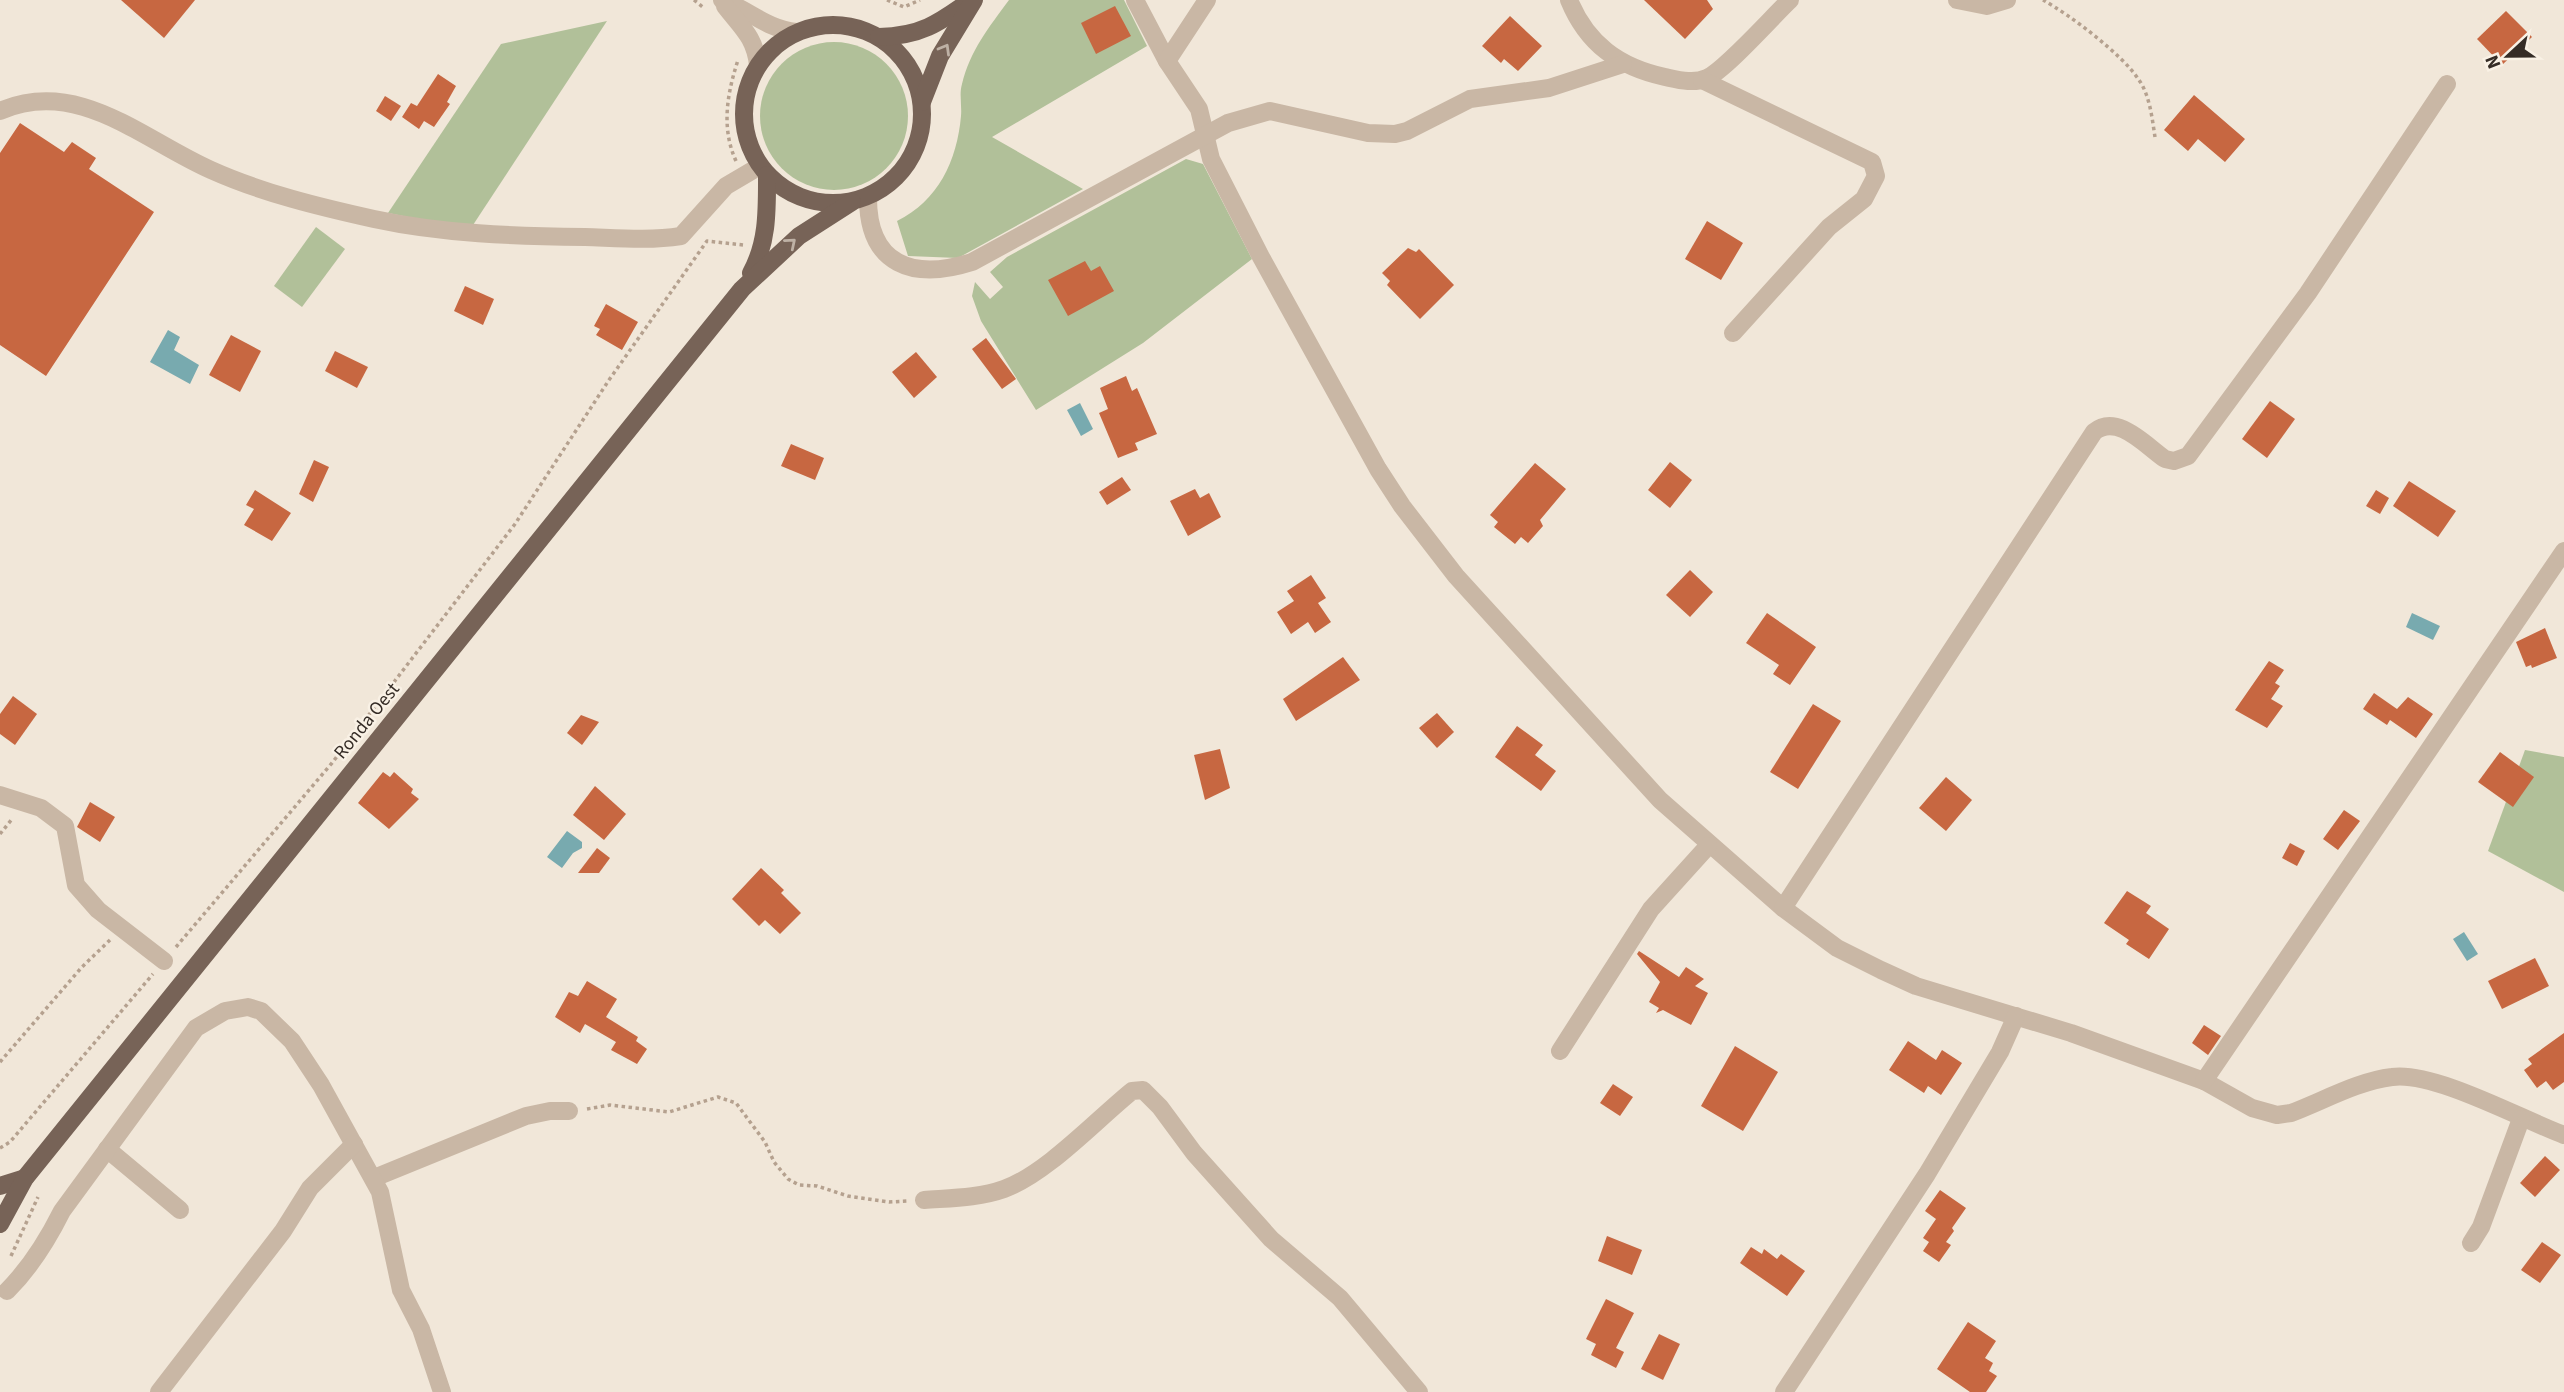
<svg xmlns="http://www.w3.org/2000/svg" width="2564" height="1392" viewBox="0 0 2564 1392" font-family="'Source Sans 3',sans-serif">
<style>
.green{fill:#b1c099}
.water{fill:#78aaaf}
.building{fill:#c76741}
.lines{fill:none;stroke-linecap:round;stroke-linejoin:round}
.path{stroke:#b5a18f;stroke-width:3.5;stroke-dasharray:3.5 3.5;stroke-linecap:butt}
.minor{stroke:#c9b7a5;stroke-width:18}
.major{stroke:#776357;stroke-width:18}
.oneway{stroke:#beb1a5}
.labels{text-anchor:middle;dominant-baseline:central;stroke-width:5;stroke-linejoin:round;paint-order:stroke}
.street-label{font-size:19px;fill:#352c26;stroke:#f9f1e5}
</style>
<rect width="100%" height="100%" fill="#f1e7d9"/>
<!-- green -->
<g class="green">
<path d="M1009 0H1124L1147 46 992 137 1083 189 958 258 908 256 897 221C938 201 957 161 961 116 962 105 959 94 962 84 970 51 989 27 1009 0Z"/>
<path d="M607 21 473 225 428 221 388 213 501 44Z"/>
<circle cx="834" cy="116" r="74"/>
<path d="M1186 159 1203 164 1252 259 1143 343 1036 410 981 321 972 296 975 282 990 299 1003 287 990 272 1007 257Z"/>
<path d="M316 227 345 249 302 307 274 286Z"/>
<path d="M2525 750 2564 757V892L2488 851Z"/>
</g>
<!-- water -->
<g class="water">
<path d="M168 330 180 337 174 350 199 365 190 384 150 362Z"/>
<path d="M1080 403 1093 429 1081 436 1067 410Z"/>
<path d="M2412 613 2440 626 2433 640 2406 627Z"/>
<path d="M567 831 582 842V848L573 853 562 868 547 857Z"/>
<path d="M2464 932 2478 954 2467 961 2453 939Z"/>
</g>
<!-- building -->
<g class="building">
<path d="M121 0H195L164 38Z"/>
<path d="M1644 0H1707L1713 9 1685 39Z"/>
<path d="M1115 6 1131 36 1096 54 1081 23Z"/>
<path d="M2506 11 2532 37 2502 65 2477 39Z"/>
<path d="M1510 16 1542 46 1518 71 1504 59 1501 63 1482 46Z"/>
<path d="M438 74 456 86 447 102 450 104 434 127 424 121 419 129 402 117 411 103 417 106Z"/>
<path d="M2194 95 2245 139 2225 162 2198 139 2188 151 2164 130Z"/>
<path d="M385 96 401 106 391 121 376 111Z"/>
<path d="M20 123 64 152 72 142 96 158 89 169 154 212 46 376 0 345V153Z"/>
<path d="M1707 221 1743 243 1721 280 1685 259Z"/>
<path d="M1408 248 1416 252 1419 249 1454 285 1420 319 1387 285 1390 281 1382 273Z"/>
<path d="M1085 261 1091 271 1100 266 1114 291 1068 316 1048 280Z"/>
<path d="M465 286 494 299 483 325 454 311Z"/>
<path d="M606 304 638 322 622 350 596 335 600 329 594 326Z"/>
<path d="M231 335 261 351 240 392 209 375Z"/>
<path d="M986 338 1016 379 1002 389 972 349Z"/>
<path d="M335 351 368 367 357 388 325 371Z"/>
<path d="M916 352 937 377 914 398 892 372Z"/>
<path d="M1126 376 1132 391 1137 388 1157 434 1135 443 1138 450 1118 458 1099 413 1108 409 1100 388Z"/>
<path d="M2270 401 2295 419 2267 458 2242 439Z"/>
<path d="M791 444 824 458 815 480 781 466Z"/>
<path d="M314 460 329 467 313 502 299 494Z"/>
<path d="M1670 462 1692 480 1670 508 1648 490Z"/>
<path d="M1535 463 1566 489 1540 520 1543 526 1528 543 1521 537 1515 544 1494 527 1498 522 1490 515Z"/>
<path d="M1122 477 1131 490 1107 505 1099 492Z"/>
<path d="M2409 481 2456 511 2438 537 2393 506Z"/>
<path d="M1195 489 1200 498 1209 493 1221 517 1188 536 1170 501Z"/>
<path d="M255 490 291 513 272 541 244 525 254 509 246 505Z"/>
<path d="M2376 490 2389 498 2380 514 2366 506Z"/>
<path d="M1690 570 1713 592 1690 617 1666 595Z"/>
<path d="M1311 575 1326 598 1318 603 1331 622 1315 633 1308 622 1291 634 1277 612 1294 601 1287 591Z"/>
<path d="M1767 613 1816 647 1790 685 1773 674 1779 665 1746 643Z"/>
<path d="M2545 628 2557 658 2532 668 2531 665 2526 667 2516 642Z"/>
<path d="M1343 657 1360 680 1296 721 1283 699Z"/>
<path d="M2269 661 2284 670 2275 683 2280 686 2271 699 2283 706 2267 728 2235 710Z"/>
<path d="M2374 693 2397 709 2408 697 2433 714 2416 738 2390 720 2387 725 2363 709Z"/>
<path d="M13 696 37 714 15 745 0 734V714Z"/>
<path d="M1813 704 1841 721 1798 789 1770 772Z"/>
<path d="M1437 713 1454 732 1437 748 1419 728Z"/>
<path d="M581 715 599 722 582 745 567 733Z"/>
<path d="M1517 726 1543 745 1535 755 1556 771 1541 791 1495 757Z"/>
<path d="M1220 749 1230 788 1205 800 1194 755Z"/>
<path d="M2500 752 2534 777 2513 807 2478 782Z"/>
<path d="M383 772 390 777 394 772 413 789 411 793 419 799 389 829 358 803Z"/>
<path d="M1946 777 1972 800 1946 831 1919 808Z"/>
<path d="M595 786 626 814 604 840 573 815Z"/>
<path d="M90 802 115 817 100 842 77 827Z"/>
<path d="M2344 810 2360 821 2338 850 2323 839Z"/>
<path d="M2290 843 2305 851 2297 866 2282 858Z"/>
<path d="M597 848 610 858 599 873H578Z"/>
<path d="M761 868 784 890 781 893 801 913 780 934 765 920 759 926 732 899Z"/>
<path d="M2127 891 2151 906 2146 913 2169 929 2149 959 2126 944 2129 940 2104 923Z"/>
<path d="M1639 951 1679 977 1686 967 1704 979 1695 986 1708 993 1691 1025 1663 1010 1656 1013 1659 1008 1649 1002 1660 982 1637 954Z"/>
<path d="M2535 958 2549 986 2502 1009 2488 981Z"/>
<path d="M587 981 617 999 606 1017 638 1037 636 1041 647 1049 637 1064 611 1050 616 1042 585 1024 580 1033 555 1017 569 992 578 996Z"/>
<path d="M2204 1025 2221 1036 2208 1055 2192 1043Z"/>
<path d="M2564 1033V1082L2553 1090 2546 1081 2537 1088 2524 1070 2532 1064 2528 1059Z"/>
<path d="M1908 1041 1936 1060 1942 1050 1962 1063 1941 1095 1928 1086 1924 1093 1889 1070Z"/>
<path d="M1735 1046 1778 1072 1743 1131 1701 1106Z"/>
<path d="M1613 1084 1633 1097 1620 1116 1600 1103Z"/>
<path d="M2545 1156 2560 1170 2535 1197 2520 1183Z"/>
<path d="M1940 1190 1966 1208 1952 1228 1954 1231 1946 1242 1951 1245 1939 1262 1923 1251 1929 1242 1923 1238 1936 1219 1925 1211Z"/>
<path d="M1607 1236 1642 1250 1632 1275 1598 1261Z"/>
<path d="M2542 1242 2561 1255 2540 1283 2521 1270Z"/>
<path d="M1751 1247 1762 1254 1764 1249 1777 1259 1781 1254 1805 1271 1787 1296 1740 1263Z"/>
<path d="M1606 1299 1634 1313 1616 1348 1624 1352 1616 1368 1591 1355 1596 1344 1586 1339Z"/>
<path d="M1968 1322 1996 1341 1985 1358 1993 1363 1989 1371 1997 1376 1986 1392H1970L1937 1369Z"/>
<path d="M1659 1334 1680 1344 1663 1380 1641 1369Z"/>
</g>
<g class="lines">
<!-- path -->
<g class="path">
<path d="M694 0 704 8"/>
<path d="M887 0 904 7 920 0"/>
<path d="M2043 0C2070 15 2122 54 2139 80 2150 96 2152 118 2155 137"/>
<path d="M736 161C721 128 727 94 738 60"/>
<path d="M0 834 12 819"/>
<path d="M176 947 332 763 515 524 609 380 707 241 743 245"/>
<path d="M0 1062 82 967 110 940"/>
<path d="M587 1109 610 1105 669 1112 718 1097 736 1103 765 1142 774 1162 788 1179 799 1185 817 1186 848 1196 889 1202 908 1201"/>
<path d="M0 1148 10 1142 153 974"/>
<path d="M11 1256 38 1197"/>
</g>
<!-- minor -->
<g class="minor">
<path d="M722 0C749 10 767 29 796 32"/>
<path d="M1135 0 1167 61"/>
<path d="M1207 0 1167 61 1199 109 1211 159 1261 257 1378 469 1402 506 1456 576 1660 800 1783 908 1837 948 1881 970 1916 986 2071 1033 2204 1081 2252 1108 2277 1115 2291 1113C2323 1101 2358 1081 2392 1077 2434 1071 2521 1119 2564 1135"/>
<path d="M1569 0C1587 44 1619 67 1665 77 1679 80 1694 84 1707 78 1726 69 1772 17 1790 0"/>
<path d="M1957 0 1987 6 2007 0"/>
<path d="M725 6C741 27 755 37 758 65"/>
<path d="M1702 80 1872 162 1876 176 1864 199 1829 227 1733 333"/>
<path d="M0 111C78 77 143 140 211 170 262 193 320 207 374 219 443 234 514 236 585 237 617 238 649 241 681 236L726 186 760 166"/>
<path d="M868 198C868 265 913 281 972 262L1228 123 1270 111 1368 133 1395 134 1407 131 1470 99 1549 88 1623 64"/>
<path d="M0 795 41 808 65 826 76 885 98 910 164 961"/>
<path d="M1783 908 2094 432C2117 413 2145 445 2165 459L2174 461 2188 456 2308 293 2447 84"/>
<path d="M1560 1051 1651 909 1708 846"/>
<path d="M2204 1081 2564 551"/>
<path d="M107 1149 180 1210"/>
<path d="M374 1178 526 1116 550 1111H569"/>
<path d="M924 1200C950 1198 979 1198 1004 1189 1046 1174 1095 1121 1132 1091L1143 1090 1160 1107 1194 1153 1271 1239 1340 1298 1419 1392"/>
<path d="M2471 1243 2481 1227 2521 1119"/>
<path d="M7 1291C31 1267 47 1241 62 1211L196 1028 225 1011 248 1007 261 1011 292 1041 321 1085 380 1192 401 1290 421 1329 442 1392"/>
<path d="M159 1392 283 1231 310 1188 354 1144"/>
<path d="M1784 1392 1927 1174 2000 1052 2016 1016"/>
</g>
<!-- major -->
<g class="major">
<circle cx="833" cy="114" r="89"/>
<path d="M879 37C920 36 938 24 971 0"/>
<path d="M922 102 940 56 974 0"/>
<path d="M751 273C768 242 767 210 767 175"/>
<path d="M0 1186 25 1178"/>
<path d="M0 1224 25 1178 742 289 799 236 852 202"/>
</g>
</g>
<!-- one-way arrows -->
<defs><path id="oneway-chevron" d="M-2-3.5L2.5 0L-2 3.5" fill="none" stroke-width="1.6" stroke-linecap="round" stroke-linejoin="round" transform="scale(1.75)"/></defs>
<g class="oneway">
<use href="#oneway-chevron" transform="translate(945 49) rotate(-60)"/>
<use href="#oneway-chevron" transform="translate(791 243) rotate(-40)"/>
</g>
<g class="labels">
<!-- street labels -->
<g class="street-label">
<text transform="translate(367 721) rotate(-51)">Ronda Oest</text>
</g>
</g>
<!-- north arrow -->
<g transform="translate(2508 56) rotate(248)" stroke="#f9f1e5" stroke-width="5" paint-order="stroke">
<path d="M0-5L12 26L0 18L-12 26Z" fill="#352c26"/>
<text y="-10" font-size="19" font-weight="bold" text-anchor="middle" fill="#352c26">N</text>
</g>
</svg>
